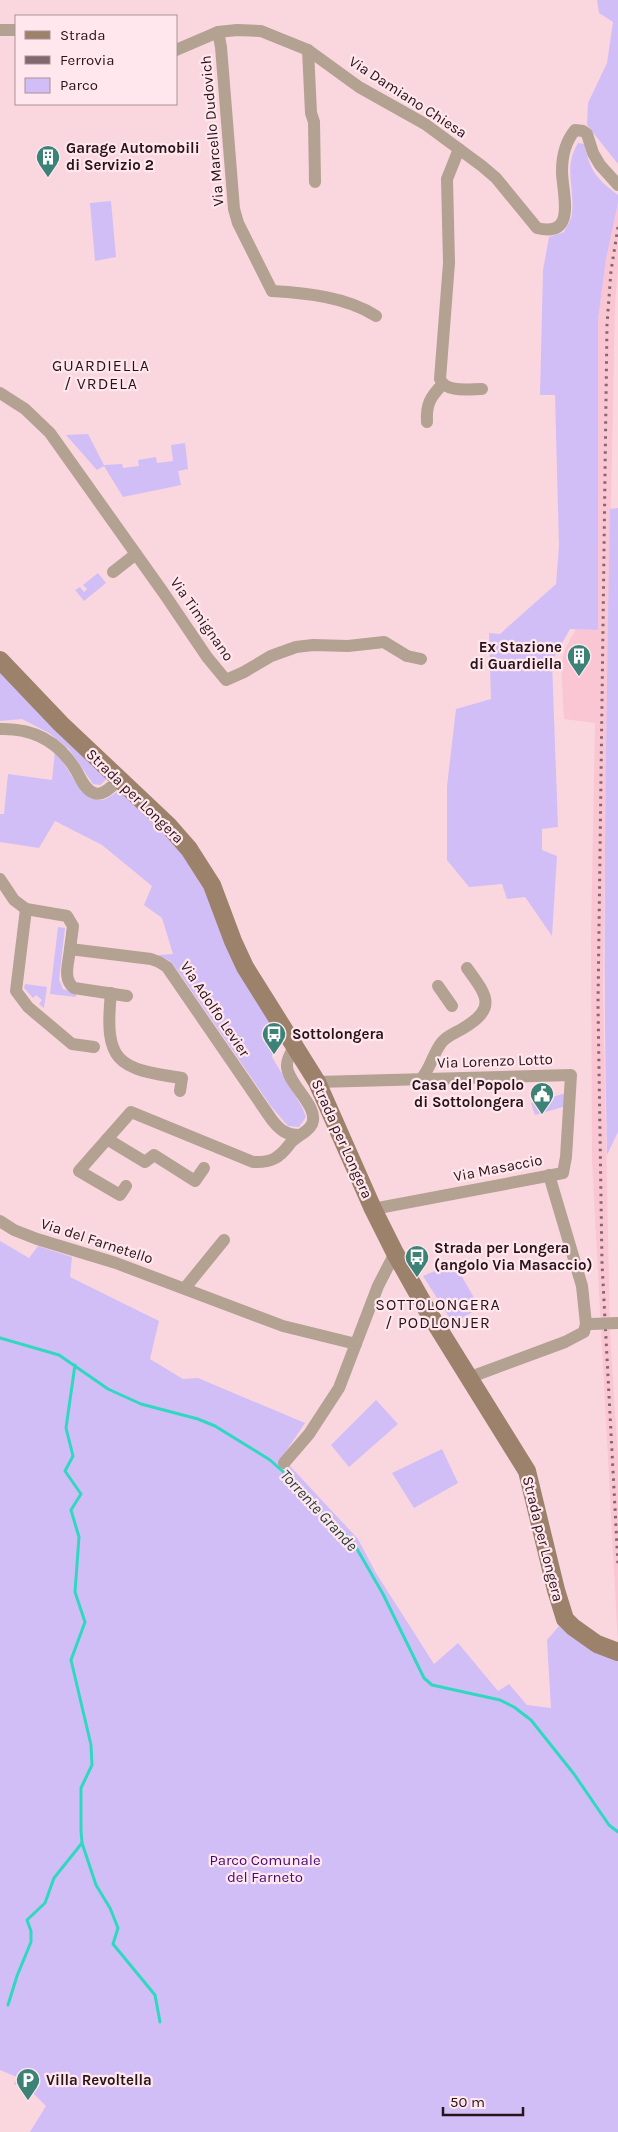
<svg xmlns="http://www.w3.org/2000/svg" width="618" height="2132" viewBox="0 0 618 2132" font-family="Karla,sans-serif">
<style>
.built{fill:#fac6d3}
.green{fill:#d1bef6}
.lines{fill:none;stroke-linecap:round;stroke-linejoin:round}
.stream{stroke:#31d8c1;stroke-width:3}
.street{stroke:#b3a192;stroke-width:12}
.secondary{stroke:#9c816b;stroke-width:18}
.rail{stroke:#81676e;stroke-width:3;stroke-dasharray:2.5 5;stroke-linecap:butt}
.street-bridge{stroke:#b3a192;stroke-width:12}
.labels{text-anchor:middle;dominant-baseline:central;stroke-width:4.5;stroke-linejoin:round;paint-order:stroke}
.street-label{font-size:15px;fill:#271319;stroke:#ffe7ed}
.poi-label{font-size:15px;font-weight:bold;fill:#271319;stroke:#ffe7ed;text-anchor:start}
.park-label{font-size:15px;fill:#450878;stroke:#ffe7ed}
.neighbourhood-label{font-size:16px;letter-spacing:1px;fill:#271319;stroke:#ffe7ed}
.water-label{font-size:16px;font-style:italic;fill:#28413d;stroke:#ffe7ed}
</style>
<rect width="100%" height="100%" fill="#fad7df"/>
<!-- built -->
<path class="built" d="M618 203V269L615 305 607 700 603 990 610 1332 618 1458V1645L592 1161 591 936 595 723 564 719 561 664 565 649 576 629 598 630V320L606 259Z"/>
<!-- green -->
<g class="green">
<path d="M597 0H618V164L587 125 588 103 607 63 613 22 599 13Z"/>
<path d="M578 143 584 144C591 172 595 177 618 195V203L606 259 598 320V630L570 629 552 661 558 827 542 829V850L557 856 552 936 525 897 507 899 502 884 469 887 447 860V786L456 709 491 699 489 633 500 634 556 584 559 546 555 395H540L543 270 549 237 564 232C567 226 572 219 572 213 575 187 563 168 578 143Z"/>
<path d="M111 201 116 257 95 261 90 203Z"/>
<path d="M88 434 104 465 122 464 123 468 139 466 138 460 156 457 157 463 173 461 171 445 185 443 188 469 178 471 181 485 123 497 104 466 97 470 66 435Z"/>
<path d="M618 508V1132L607 1155C602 939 606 724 610 509Z"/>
<path d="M98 573 106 583 84 601 75 590 80 587 84 592 87 589 83 585Z"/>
<path d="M0 669 109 777 100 785 93 784 69 749 49 733 22 719 0 721Z"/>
<path d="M55 751C67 764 82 803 102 800 108 799 116 792 122 789L190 860 278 1030 272 1057 302 1107 306 1117 299 1127 288 1126 270 1105 178 971 170 961 158 955 173 954 162 918 144 905 152 886 102 845 55 821 39 848 0 842V814H4L8 774 52 780Z"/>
<path d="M58 927 65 928 59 980 63 989 76 993V997L50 994Z"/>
<path d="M25 984 47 987 44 1008 39 1004 42 1000 36 995 33 998 24 988Z"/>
<path d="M566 1093 563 1107 535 1115 531 1103Z"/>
<path d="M0 1241 29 1258 38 1246 72 1257 70 1277 159 1321 150 1359 183 1379 198 1378 305 1423 285 1453 290 1466 358 1539 376 1573 434 1664 458 1643 498 1691 509 1684 527 1705 551 1708 547 1640 559 1626 567 1633 618 1659V2132H30L46 2106 35 2095 14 2084 17 2077 0 2070Z"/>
<path d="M454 1263 480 1308 453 1323 423 1276Z"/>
<path d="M376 1400 398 1424 349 1467 331 1445Z"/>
<path d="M442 1449 458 1483 414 1508 392 1473Z"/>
</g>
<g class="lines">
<!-- stream -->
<g class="stream">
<path d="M0 1338 59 1355 108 1389 141 1404 198 1419 215 1426 270 1460 289 1477 300 1492 353 1542 383 1594 424 1678 432 1685 500 1700 514 1707 531 1720 574 1774 609 1825 618 1832"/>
<path d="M82 1843 96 1885 110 1908 118 1928 113 1944 155 1995 160 2022"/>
<path d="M8 2005 17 1976 31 1942V1931L27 1920 45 1903 54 1878 82 1843 81 1831V1788L92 1765 91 1745 71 1660 85 1622 75 1592 79 1537 71 1510 81 1494 65 1471 73 1456 66 1428 75 1365"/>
</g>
<!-- street -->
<g class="street">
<path d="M0 30H16"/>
<path d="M218 32 221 47 234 209 238 223 272 291C306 293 347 297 376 316"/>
<path d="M176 50 218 32 237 30 261 31 308 50 359 87 425 124 482 166 496 178 537 228C578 238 562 193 562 171 562 157 566 141 575 130L583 131 587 134 593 153 600 165 618 185"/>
<path d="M308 50 311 113 314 122 315 182"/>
<path d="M459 149 447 179 449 263 440 379C446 393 469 389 482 389"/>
<path d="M0 393 25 409 50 433 163 592 207 657 226 680 244 672 271 656 296 647 313 645 348 646 384 642 407 656 421 659"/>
<path d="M427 422C426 405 430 397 442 385"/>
<path d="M113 572 136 554"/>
<path d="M0 729C35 728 60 742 77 772 81 779 85 790 94 793 103 797 113 785 120 779"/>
<path d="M0 879 14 900 26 909 67 916 73 926 70 949 151 959 159 962 167 967 272 1120C280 1130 286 1135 299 1135"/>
<path d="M26 909 16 991 28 1007 72 1044 94 1047"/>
<path d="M70 949C69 962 62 979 74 988L127 996"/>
<path d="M438 986 452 1006"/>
<path d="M111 993C104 1062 117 1069 182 1078L180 1091"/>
<path d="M421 1079C431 1068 433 1053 442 1042 447 1036 455 1033 462 1029 497 1008 488 997 467 968"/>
<path d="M317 1082 571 1075 566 1157 563 1173 373 1209"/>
<path d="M107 1139 145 1162 154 1155 195 1181 204 1168"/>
<path d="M126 1186 120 1195 79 1171 131 1112 253 1162C271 1163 279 1158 289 1145 295 1136 308 1133 312 1124 320 1106 286 1083 287 1065 287 1058 291 1053 294 1047"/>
<path d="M0 1221 14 1230 37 1239 116 1263 283 1326 356 1344"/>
<path d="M185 1288 224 1240"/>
<path d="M468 1378 565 1342 584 1332 586 1324 582 1286 549 1175"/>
<path d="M284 1463 309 1434 339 1388 378 1286 395 1253"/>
</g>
<!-- secondary -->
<path class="secondary" d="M0 660 61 724 168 825 189 849 212 885 233 941 245 967 317 1082 373 1209 395 1253 427 1310 527 1471 556 1590 565 1619 573 1627 597 1644 618 1652"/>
<!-- rail -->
<path class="rail" d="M618 227 611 271 607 324 598 1004 602 1263 618 1565"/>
<!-- street-bridge -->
<path class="street-bridge" d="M591 1324 618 1323"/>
</g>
<!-- icons -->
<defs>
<g id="building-pin" transform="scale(1.25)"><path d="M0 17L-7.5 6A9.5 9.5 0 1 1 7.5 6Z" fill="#3d8276" stroke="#ffe7ed"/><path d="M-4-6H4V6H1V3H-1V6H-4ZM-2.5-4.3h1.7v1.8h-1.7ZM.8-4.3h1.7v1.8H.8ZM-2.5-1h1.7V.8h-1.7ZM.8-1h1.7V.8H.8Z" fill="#fff"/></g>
<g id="bus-pin" transform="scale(1.25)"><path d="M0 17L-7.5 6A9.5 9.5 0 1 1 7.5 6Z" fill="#3d8276" stroke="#ffe7ed"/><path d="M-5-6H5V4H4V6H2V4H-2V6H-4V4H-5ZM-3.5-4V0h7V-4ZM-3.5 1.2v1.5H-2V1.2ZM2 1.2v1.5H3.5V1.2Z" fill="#fff"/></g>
<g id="civic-pin" transform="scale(1.25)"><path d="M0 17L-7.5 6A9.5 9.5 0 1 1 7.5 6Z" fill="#3d8276" stroke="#ffe7ed"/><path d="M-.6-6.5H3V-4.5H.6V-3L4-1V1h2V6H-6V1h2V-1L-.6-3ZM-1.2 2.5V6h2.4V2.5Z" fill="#fff"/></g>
<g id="parking-pin" transform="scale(1.25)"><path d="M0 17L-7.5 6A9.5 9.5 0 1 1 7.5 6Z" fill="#3d8276" stroke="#ffe7ed"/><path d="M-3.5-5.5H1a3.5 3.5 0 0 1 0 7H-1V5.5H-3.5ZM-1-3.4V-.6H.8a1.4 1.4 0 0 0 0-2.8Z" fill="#fff"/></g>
</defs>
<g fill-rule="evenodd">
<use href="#building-pin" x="48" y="157"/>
<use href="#building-pin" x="579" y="656"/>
<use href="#bus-pin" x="274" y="1034"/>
<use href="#civic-pin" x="542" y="1094"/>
<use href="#bus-pin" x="417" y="1257"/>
<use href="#parking-pin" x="28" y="2080"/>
</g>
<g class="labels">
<!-- street labels -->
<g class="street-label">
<text transform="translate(408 97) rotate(33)">Via Damiano Chiesa</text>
<text transform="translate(212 131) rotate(-95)">Via Marcello Dudovich</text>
<text transform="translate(202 619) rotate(55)">Via Timignano</text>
<text transform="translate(135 796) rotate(44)">Strada per Longera</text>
<text transform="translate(215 1009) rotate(56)">Via Adolfo Levier</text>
<text transform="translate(495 1061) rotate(-2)">Via Lorenzo Lotto</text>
<text transform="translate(342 1139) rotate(66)">Strada per Longera</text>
<text transform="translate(498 1168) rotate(-11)">Via Masaccio</text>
<text transform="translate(97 1241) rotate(18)">Via del Farnetello</text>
<text transform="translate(543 1539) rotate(76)">Strada per Longera</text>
</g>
<!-- poi labels -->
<g class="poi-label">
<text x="66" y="148">Garage Automobili<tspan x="66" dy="17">di Servizio 2</tspan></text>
<text x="562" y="647" text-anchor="end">Ex Stazione<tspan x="562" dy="17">di Guardiella</tspan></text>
<text x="292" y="1034">Sottolongera</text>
<text x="524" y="1085" text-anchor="end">Casa del Popolo<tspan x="524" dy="17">di Sottolongera</tspan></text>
<text x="434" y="1248">Strada per Longera<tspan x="434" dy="17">(angolo Via Masaccio)</tspan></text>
<text x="46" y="2080">Villa Revoltella</text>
</g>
<!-- park labels -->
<g class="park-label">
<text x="265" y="1860">Parco Comunale<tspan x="265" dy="17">del Farneto</tspan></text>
</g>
<!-- neighbourhood labels -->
<g class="neighbourhood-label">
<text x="101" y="365">GUARDIELLA<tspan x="101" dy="18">/ VRDELA</tspan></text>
<text x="438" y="1304">SOTTOLONGERA<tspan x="438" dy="18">/ PODLONJER</tspan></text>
</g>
<!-- water labels -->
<g class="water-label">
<text transform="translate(319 1510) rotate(47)">Torrente Grande</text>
</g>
</g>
<!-- legend -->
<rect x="15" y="15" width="162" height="90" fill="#ffe7ed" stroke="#a99298"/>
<rect x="25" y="31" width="25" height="8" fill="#9c816b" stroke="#a99298"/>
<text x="60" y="40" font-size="15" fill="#271319">Strada</text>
<rect x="25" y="56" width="25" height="8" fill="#81676e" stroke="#a99298"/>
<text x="60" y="65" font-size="15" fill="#271319">Ferrovia</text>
<rect x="25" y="78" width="25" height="15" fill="#d1bef6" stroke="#a99298"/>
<text x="60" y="90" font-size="15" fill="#271319">Parco</text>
<!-- scale -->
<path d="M443 2107v8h80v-8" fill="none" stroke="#271319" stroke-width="2.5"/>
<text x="450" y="2107" font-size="15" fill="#271319" stroke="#ffe7ed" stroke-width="4" paint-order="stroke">50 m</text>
</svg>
